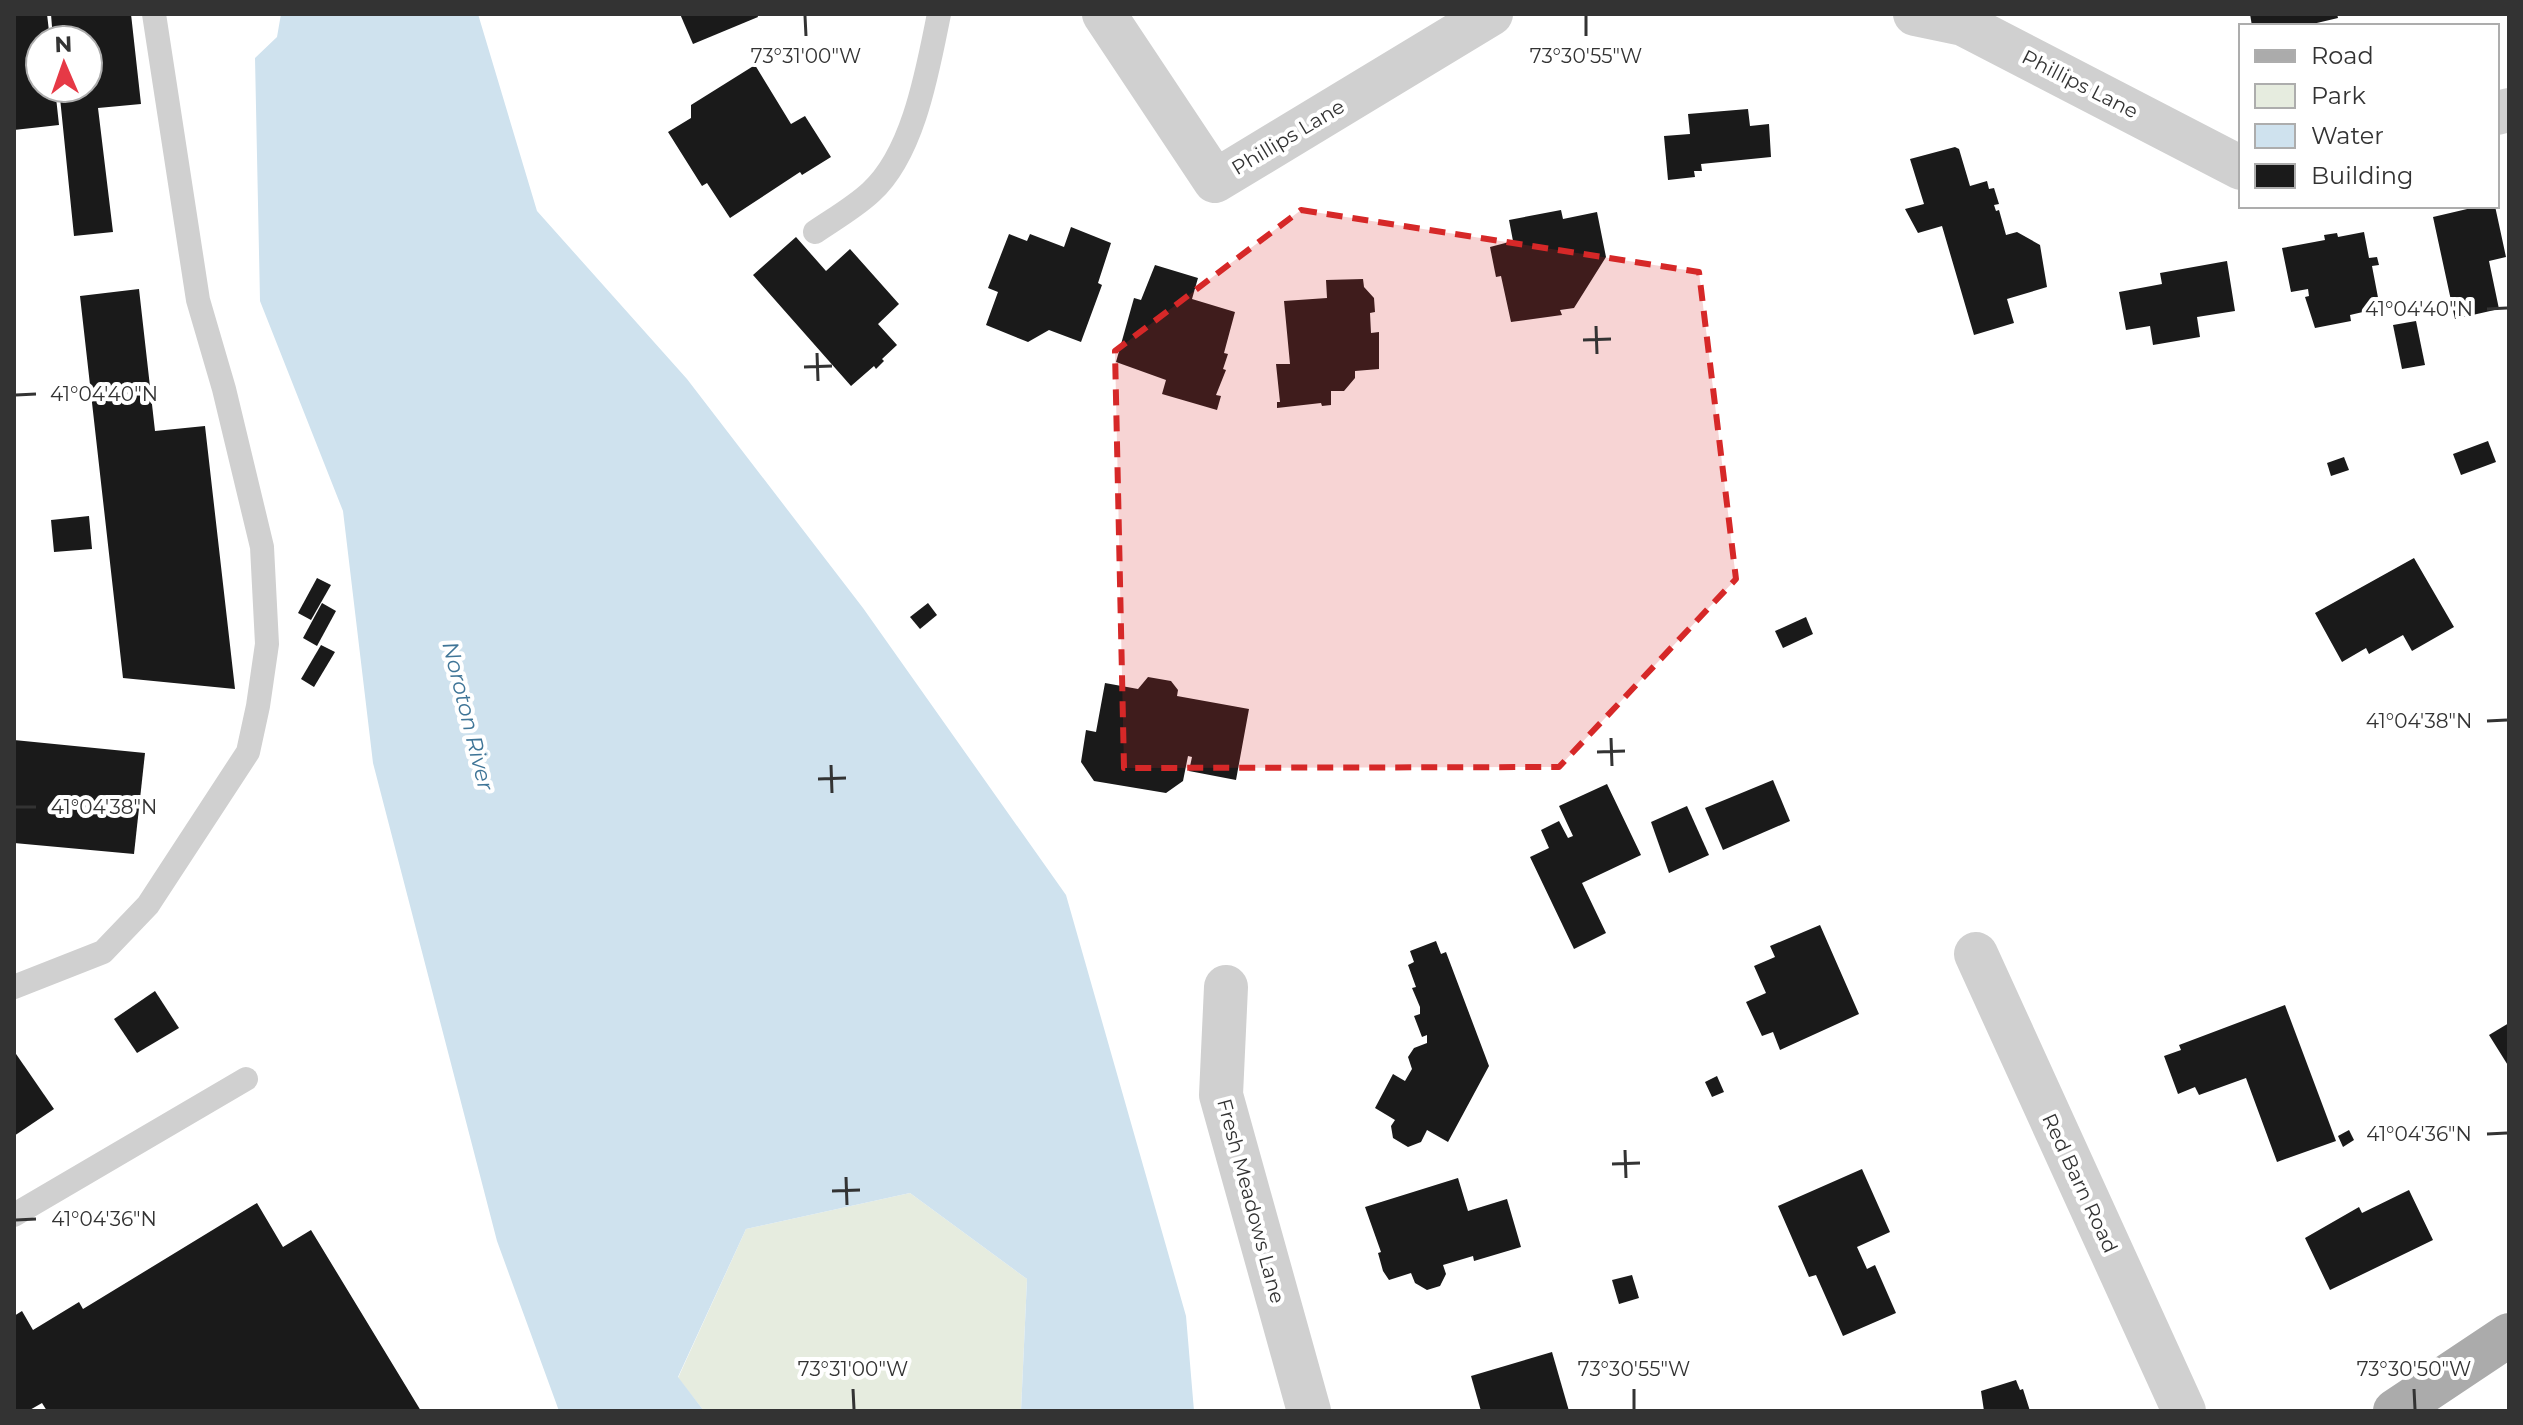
<svg xmlns="http://www.w3.org/2000/svg" width="2523" height="1425" viewBox="0 0 2523 1425" font-family="Montserrat,sans-serif">
<style>
.green{fill:#e6ecdf}
.water{fill:#cfe2ee}
.building{fill:#1a1a1a}
.lines{fill:none;stroke-linecap:round;stroke-linejoin:round}
.lane{stroke:#d0d0d0;stroke-width:24}
.street{stroke:#d0d0d0;stroke-width:44}
.primary{stroke:#ababab;stroke-width:44}
.marked{fill:#d62828;fill-opacity:0.2;stroke:#d62828;stroke-width:6;stroke-dasharray:16 10;stroke-linejoin:round}
.ticks{fill:none;stroke:#333;stroke-width:3}
.labels{text-anchor:middle;dominant-baseline:central;stroke-width:8;stroke-linejoin:round;paint-order:stroke}
.street-label{font-size:20px;fill:#333;stroke:#fff}
.water-label{font-size:22px;font-style:italic;fill:#3f7597;stroke:#fff}
.ticks-label{font-size:20px;text-anchor:middle;fill:#333;stroke:#fff;stroke-width:8;stroke-linejoin:round;paint-order:stroke}
</style>
<rect width="100%" height="100%" fill="#fff"/>
<!-- green -->
<path class="green" d="M910 1193 1027 1279 1021 1411H704L678 1378 746 1229Z"/>
<!-- water -->
<path class="water" d="M281 14H478L537 211 687 379 863 608 1066 895 1186 1316 1194 1411H1021L1027 1279 910 1193 746 1229 678 1377 704 1411H559L497 1241 373 763 343 511 260 301 255 58 277 37Z"/>
<!-- building -->
<g class="building">
<path d="M14 14H47L50 40H40V88H55L59 125 14 130Z"/>
<path d="M51 14H131L141 104 98 108 113 232 74 236 59 88H88V40H53Z"/>
<path d="M680 14H757L758 17 693 44Z"/>
<path d="M2250 14H2337L2338 18 2304 26H2252Z"/>
<path d="M755 65 791 124 805 116 831 157 802 175 800 172 730 218 707 183 702 186 668 132 691 118V105Z"/>
<path d="M1748 109 1750 126 1769 124 1771 157 1701 164 1702 171H1694L1695 177 1668 180 1664 136 1690 134 1688 114Z"/>
<path d="M1955 147 1959 149 1970 186 1987 181 1989 189 1994 188 1999 204 1994 205 1996 211 1999 210 2006 235 2017 232 2040 245 2047 287 2007 299 2014 323 1974 335 1942 226 1918 233 1905 209 1924 204 1910 159Z"/>
<path d="M2480 206H2495L2506 257 2489 261 2499 309 2455 319 2433 217Z"/>
<path d="M1561 210 1563 219 1597 212 1606 257 1574 308 1560 310 1562 315 1511 322 1501 276 1496 277 1490 247 1513 241 1509 220Z"/>
<path d="M1071 227 1111 243 1098 283 1102 285 1081 342 1049 330 1028 342 986 325 998 292 988 288 1009 234 1027 241 1030 234 1064 247Z"/>
<path d="M2364 232 2369 258 2377 257 2379 265 2372 266 2380 308 2350 315 2351 321 2315 328 2305 297 2309 296 2308 289 2291 292 2282 248 2325 240 2324 235 2337 233 2338 237Z"/>
<path d="M796 237 826 271 850 249 899 304 878 324 897 345 882 359 884 361 876 369 874 366 851 386 753 275Z"/>
<path d="M2227 261 2235 311 2197 317 2200 337 2153 345 2150 326 2126 330 2119 292 2162 284 2160 273Z"/>
<path d="M1155 265 1198 278 1192 299 1235 312 1224 353 1228 354 1223 369 1226 370 1216 395 1221 396 1217 410 1162 394 1166 380 1116 362 1134 298 1141 300Z"/>
<path d="M1363 279 1364 287 1374 298 1375 312 1370 313 1371 333 1379 332V369L1355 371V378L1344 391H1331V405L1322 406 1321 403 1277 408V402H1280L1276 364H1290L1284 301 1327 298 1326 280Z"/>
<path d="M139 289 155 431 205 426 235 689 123 678 80 296Z"/>
<path d="M2416 321 2425 365 2402 369 2393 325Z"/>
<path d="M2488 441 2496 462 2461 475 2453 454Z"/>
<path d="M2344 457 2349 470 2331 476 2327 463Z"/>
<path d="M89 516 92 549 54 552 51 520Z"/>
<path d="M2414 558 2454 627 2412 651 2403 635 2369 654 2366 648 2342 662 2315 613Z"/>
<path d="M317 578 331 585 311 620 298 613Z"/>
<path d="M322 603 336 611 317 646 303 638Z"/>
<path d="M928 603 937 615 920 629 910 617Z"/>
<path d="M1806 617 1813 634 1783 648 1775 631Z"/>
<path d="M321 645 335 652 314 687 301 679Z"/>
<path d="M1148 677 1171 681 1178 690 1177 696 1249 709 1236 780 1189 771 1192 757 1188 756 1183 781 1166 793 1094 781 1081 762 1086 730 1096 732 1105 683 1138 689Z"/>
<path d="M14 740 145 753 134 854 14 843Z"/>
<path d="M1773 780 1790 821 1723 850 1705 808Z"/>
<path d="M1607 784 1641 855 1582 883 1606 933 1574 949 1530 857 1549 848 1541 830 1559 821 1568 838 1573 836 1559 806Z"/>
<path d="M1687 806 1709 855 1669 873 1651 822Z"/>
<path d="M1820 925 1859 1014 1780 1050 1773 1032 1762 1036 1746 1002 1766 993 1754 966 1775 957 1770 946Z"/>
<path d="M1436 941 1441 954 1446 952 1489 1066 1448 1142 1427 1130 1421 1142 1408 1147 1393 1138 1391 1126 1395 1120 1375 1108 1393 1074 1405 1081 1412 1069 1408 1057 1414 1048 1427 1043V1035L1422 1037 1414 1016 1420 1014V1007L1412 988 1416 987 1408 965 1414 962 1410 951Z"/>
<path d="M155 991 179 1028 137 1053 114 1019Z"/>
<path d="M2285 1005 2336 1141 2277 1162 2246 1078 2199 1095 2195 1087 2178 1094 2164 1056 2181 1050 2179 1045Z"/>
<path d="M2509 1023V1067L2489 1035Z"/>
<path d="M14 1051 54 1109 14 1136Z"/>
<path d="M1717 1076 1724 1092 1712 1097 1705 1082Z"/>
<path d="M2349 1130 2354 1140 2343 1147 2338 1136Z"/>
<path d="M1862 1169 1890 1232 1857 1247 1867 1269 1875 1265 1896 1313 1843 1336 1816 1275 1809 1277 1778 1206Z"/>
<path d="M1458 1178 1468 1211 1507 1199 1521 1247 1474 1261 1473 1256 1443 1265 1446 1274 1440 1286 1427 1290 1415 1283 1411 1273 1389 1280 1383 1271 1378 1253 1381 1252 1365 1207Z"/>
<path d="M2409 1190 2433 1240 2330 1290 2305 1238 2359 1207 2362 1213Z"/>
<path d="M257 1203 283 1247 311 1230 421 1411H47L42 1403 28 1411H14V1316L22 1311 33 1330 79 1302 83 1309Z"/>
<path d="M1632 1275 1639 1298 1619 1304 1612 1280Z"/>
<path d="M1552 1352 1569 1411H1481L1471 1376Z"/>
<path d="M2016 1380 2020 1390 2023 1389 2030 1411H1984L1981 1391Z"/>
</g>
<g class="lines">
<!-- lane -->
<g class="lane">
<path d="M815 232C834 219 855 207 871 192 914 153 928 68 939 14"/>
<path d="M14 987 103 952 148 905 248 752 258 706 267 644 262 547 224 389 198 300 154 14"/>
<path d="M14 1215 246 1079"/>
</g>
<!-- street -->
<g class="street">
<path d="M1104 14 1215 181 1491 14"/>
<path d="M1915 14 1963 24 2241 168"/>
<path d="M2497 113 2509 110"/>
<path d="M1976 954 2184 1411"/>
<path d="M1226 987 1221 1095 1309 1411"/>
</g>
<!-- primary -->
<path class="primary" d="M2395 1411 2509 1335"/>
</g>
<!-- marked area -->
<path class="marked" d="M1301 210 1699 272 1736 579 1559 767 1124 768 1115 351Z"/>
<!-- ticks -->
<path class="ticks" d="M805 16 806 36M1586 16V36M2487 309 2507 308M1596 326 1597 354M1583 340 1611 339M817 353 818 381M804 367 832 366M16 395 36 394M2487 721 2507 720M1611 738 1612 766M1597 752 1625 751M831 765 832 793M818 779 846 778M16 807H36M2487 1134 2507 1133M1625 1150 1626 1178M1612 1164 1640 1163M846 1177 847 1205M832 1191 860 1190M16 1220 36 1219M853 1389 854 1409M1634 1389V1409M2414 1389 2415 1409"/>
<g class="labels">
<!-- street labels -->
<g class="street-label">
<text transform="translate(2080 84) rotate(27)">Phillips Lane</text>
<text transform="translate(1288 137) rotate(-31)">Phillips Lane</text>
<text transform="translate(2080 1183) rotate(65)">Red Barn Road</text>
<text transform="translate(1251 1201) rotate(75)">Fresh Meadows Lane</text>
</g>
<!-- water labels -->
<g class="water-label">
<text transform="translate(468 716) rotate(76)">Noroton River</text>
</g>
</g>
<g class="ticks-label">
<text x="806" y="63">73°31'00"W</text>
<text x="1586" y="63">73°30'55"W</text>
<text x="2419" y="316">41°04'40"N</text>
<text x="104" y="401">41°04'40"N</text>
<text x="2419" y="728">41°04'38"N</text>
<text x="104" y="814">41°04'38"N</text>
<text x="2419" y="1141">41°04'36"N</text>
<text x="104" y="1226">41°04'36"N</text>
<text x="853" y="1376">73°31'00"W</text>
<text x="1634" y="1376">73°30'55"W</text>
<text x="2414" y="1376">73°30'50"W</text>
</g>
<!-- border -->
<rect width="2523" height="1425" fill="none" stroke="#333333" stroke-width="32"/>
<!-- legend -->
<rect x="2239" y="24" width="260" height="184" fill="#ffffff" stroke="#adadad" stroke-width="2"/>
<rect x="2255" y="50" width="40" height="12" fill="#ababab" stroke="#adadad" stroke-width="2"/>
<text x="2311" y="64" font-size="24" fill="#333333">Road</text>
<rect x="2255" y="84" width="40" height="24" fill="#e6ecdf" stroke="#adadad" stroke-width="2"/>
<text x="2311" y="104" font-size="24" fill="#333333">Park</text>
<rect x="2255" y="124" width="40" height="24" fill="#cfe2ee" stroke="#adadad" stroke-width="2"/>
<text x="2311" y="144" font-size="24" fill="#333333">Water</text>
<rect x="2255" y="164" width="40" height="24" fill="#1a1a1a" stroke="#adadad" stroke-width="2"/>
<text x="2311" y="184" font-size="24" fill="#333333">Building</text>
<!-- north arrow -->
<g transform="translate(64 64) rotate(358)"><circle r="38" fill="#ffffff" stroke="#adadad" stroke-width="2"/>
<path d="M0-6L14 30L0 20L-14 30Z" fill="#e63946"/>
<text y="-12" font-size="22" font-weight="bold" text-anchor="middle" fill="#333333">N</text>
</g>
</svg>
